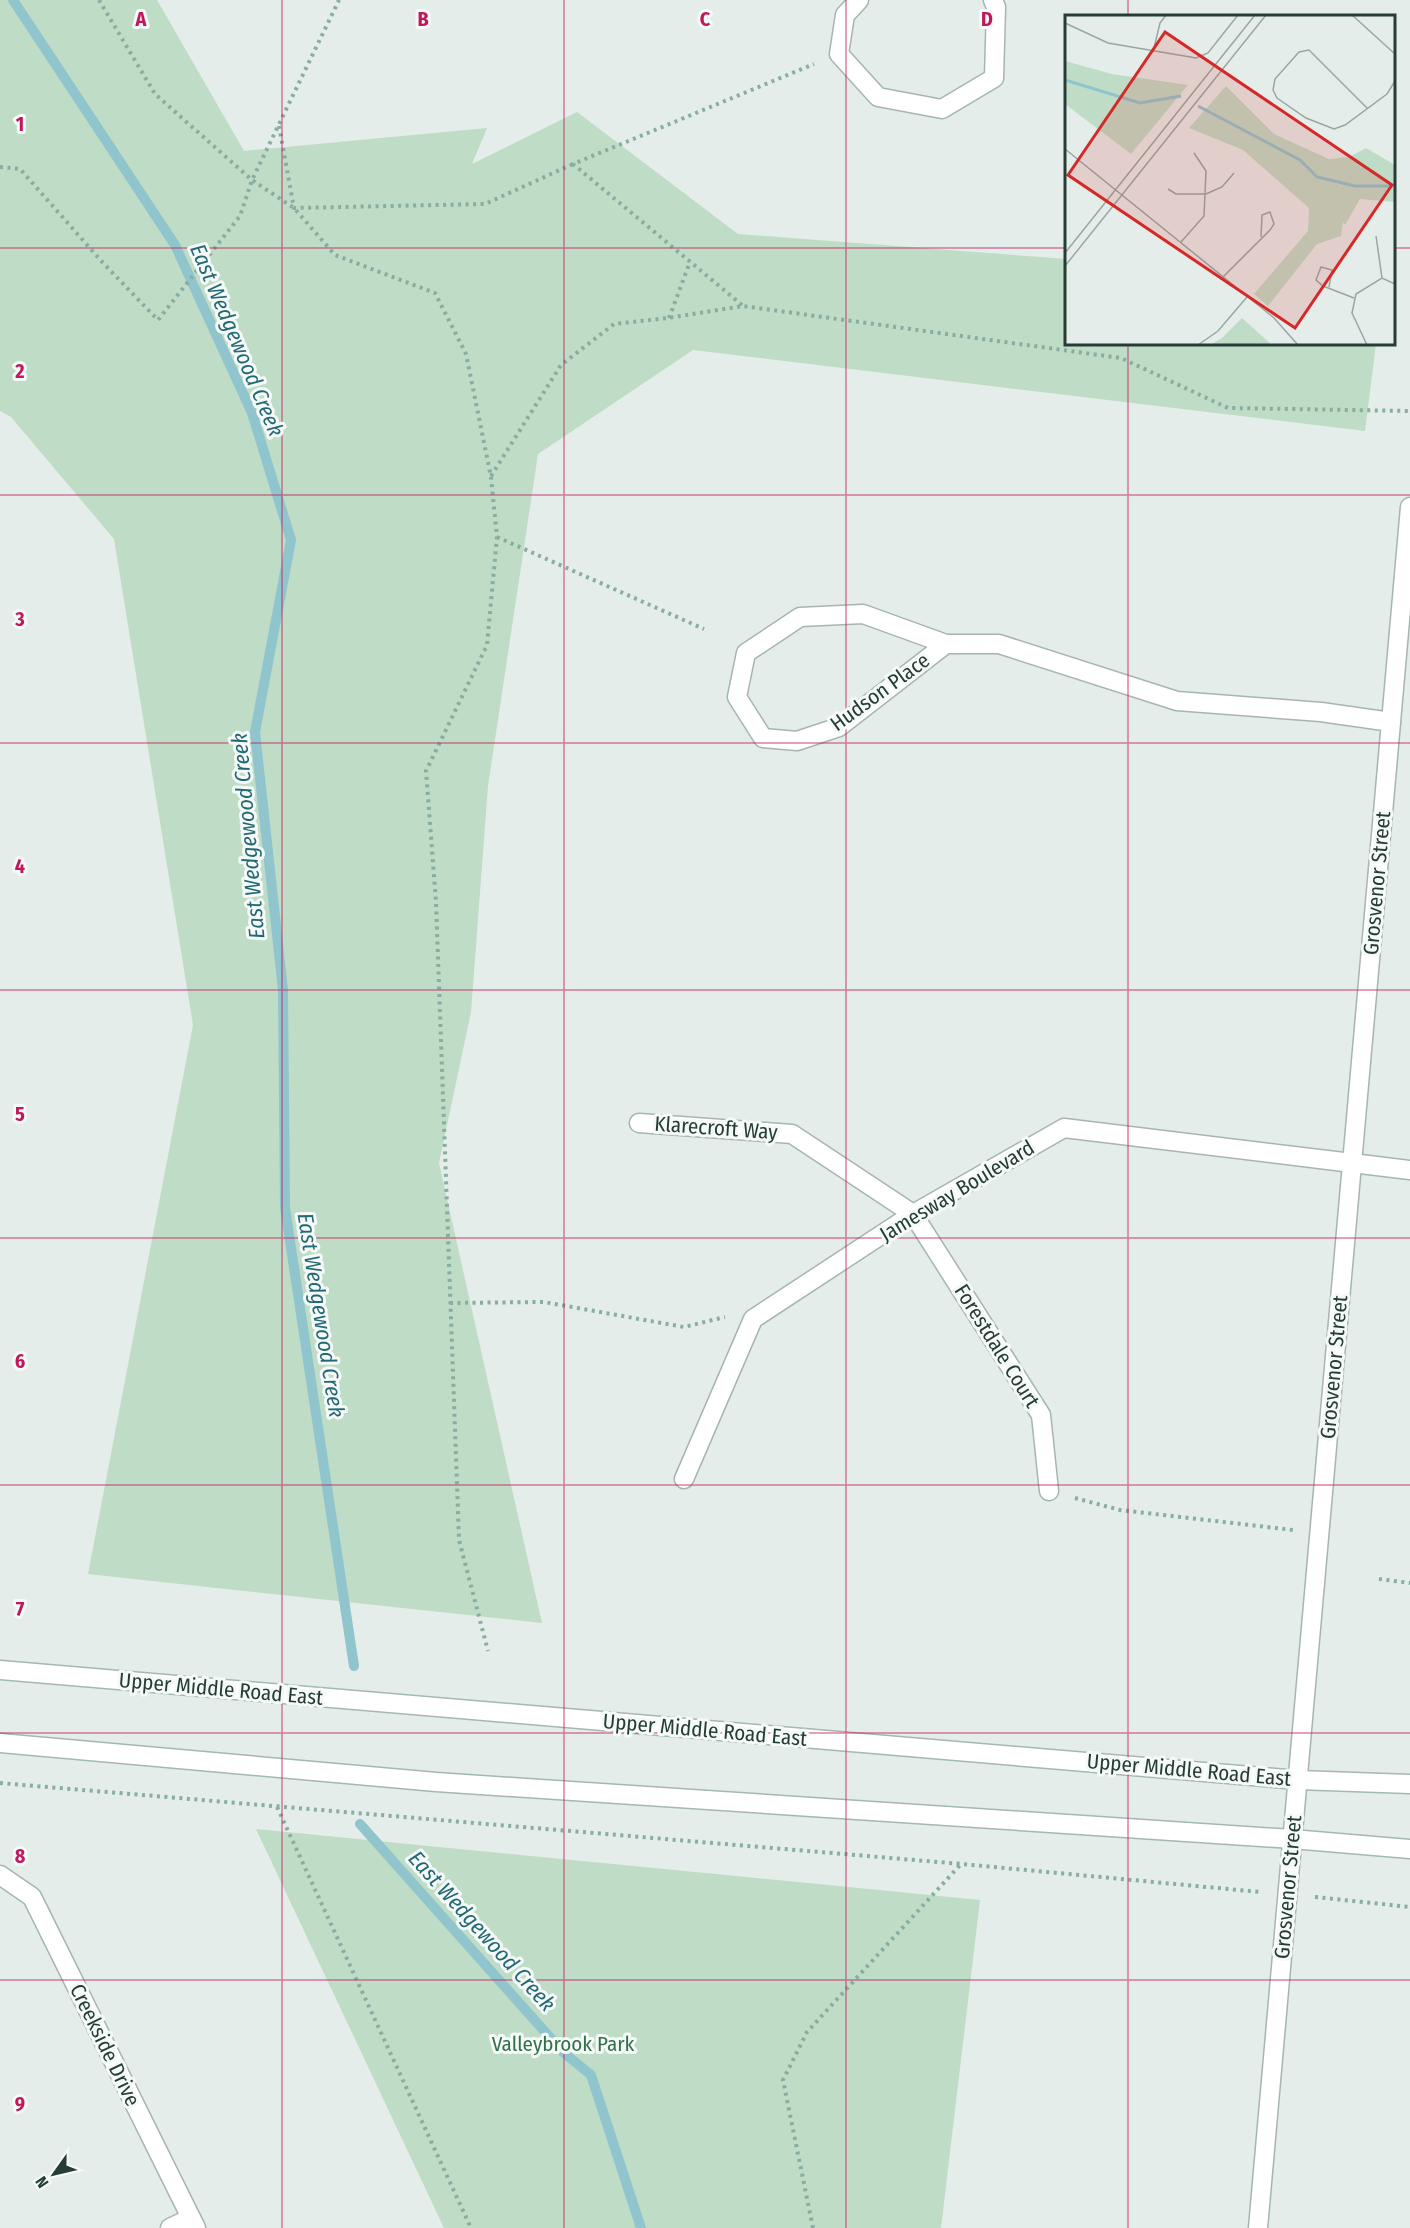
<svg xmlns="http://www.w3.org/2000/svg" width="1410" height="2228" viewBox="0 0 1410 2228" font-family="'Fira Sans Condensed',sans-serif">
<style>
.green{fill:#bfdcc6}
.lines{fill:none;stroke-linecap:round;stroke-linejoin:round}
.stream{stroke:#91c5cd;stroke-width:10}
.service-casing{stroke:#a7b5b0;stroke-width:21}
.minor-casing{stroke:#a7b5b0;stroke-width:21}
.tertiary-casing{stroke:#a7b5b0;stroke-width:21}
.secondary-casing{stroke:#a3b8b0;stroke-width:21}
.path{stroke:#87aea1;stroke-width:4;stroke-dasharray:3 4.5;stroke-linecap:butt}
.service{stroke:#fff;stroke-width:18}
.minor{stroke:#fff;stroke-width:18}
.tertiary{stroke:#fff;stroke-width:18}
.secondary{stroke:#fff;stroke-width:18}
.grid{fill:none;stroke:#c2185b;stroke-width:1.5;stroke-opacity:0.55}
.labels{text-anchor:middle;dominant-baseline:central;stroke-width:6;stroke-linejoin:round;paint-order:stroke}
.street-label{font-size:21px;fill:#253d36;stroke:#f5f9f7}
.park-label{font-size:21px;fill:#327149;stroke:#f5f9f7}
.water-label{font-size:22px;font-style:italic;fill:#236975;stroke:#f5f9f7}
.inset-river{fill:none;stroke:#91c5cd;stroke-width:3}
.inset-road{fill:none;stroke:#98a7a1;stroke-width:1.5}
.view{fill:#d62828;fill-opacity:0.15;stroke:#d62828;stroke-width:3}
.inset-edge{fill:none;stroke:#253d36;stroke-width:3}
.grid-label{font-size:20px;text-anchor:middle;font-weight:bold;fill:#c2185b;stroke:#f5f9f7;stroke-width:6;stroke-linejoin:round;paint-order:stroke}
</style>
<rect width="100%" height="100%" fill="#e4ede9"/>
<!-- green -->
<g class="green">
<path d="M0 0H157L244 151 487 128 472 164 577 112 738 234 1066 259V344H1376L1365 431 693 350 538 454 488 786 471 1012 439 1163 542 1623 88 1574 193 1025 114 539 11 417 0 411Z"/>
<path d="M256 1829 980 1900 941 2228H444Z"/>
</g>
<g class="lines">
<!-- stream -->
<g class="stream">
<path d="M13 0 175 245 252 413 291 540 255 732 283 990 285 1208 354 1666"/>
<path d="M360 1824 563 2052 591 2075 641 2228"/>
</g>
<!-- service casing -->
<g class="service-casing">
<path id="service" d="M1352 1163 1410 1170"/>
</g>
<!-- minor casing -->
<g class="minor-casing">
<g id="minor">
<path d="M859 0 845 15 839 54 878 97 942 109 994 78 996 7 993 0"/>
<path d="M946 644 839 727 797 741 763 738 737 697 746 653 800 617 863 614 946 644H999L1177 701 1321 712 1391 722"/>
<path d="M639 1123 792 1134 913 1214 1041 1415 1049 1491"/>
<path d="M684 1479 753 1319 913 1214 1064 1128 1352 1163"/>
<path d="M0 1875 32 1897 196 2228"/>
<path d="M170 2228 191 2218"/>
</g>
</g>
<!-- tertiary casing -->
<g class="tertiary-casing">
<path id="tertiary" d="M1258 2228 1410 507"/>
</g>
<!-- secondary casing -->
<g class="secondary-casing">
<g id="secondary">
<path d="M0 1670 1298 1780 1410 1784"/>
<path d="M0 1743 436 1782 1292 1839 1410 1849"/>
</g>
</g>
<!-- path -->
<g class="path">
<path d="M99 0 155 94 252 180 294 208 335 255 435 293 466 354 491 477 497 537 487 645 426 771 436 902 459 1540 488 1651"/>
<path d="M279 126 294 208 485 204 573 164"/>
<path d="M0 167 20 169 104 264 158 320 240 216 252 180 339 0"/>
<path d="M742 305 573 164 814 64"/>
<path d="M669 318 690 262"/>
<path d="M491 476 561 365 614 324 668 318 743 306 1121 358 1228 408 1410 411"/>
<path d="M497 537 704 629"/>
<path d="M450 1303 544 1302 684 1327 725 1317"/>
<path d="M1075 1498 1120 1510 1293 1530"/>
<path d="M1379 1579 1410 1583"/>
<path d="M0 1783 962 1864 1260 1892"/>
<path d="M277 1807 471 2228"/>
<path d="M1315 1897 1410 1907"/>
<path d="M813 2228 783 2080 807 2032 961 1864"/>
</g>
<!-- service -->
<use href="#service" class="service"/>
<!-- minor -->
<use href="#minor" class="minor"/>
<!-- tertiary -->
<use href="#tertiary" class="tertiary"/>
<!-- secondary -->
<use href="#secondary" class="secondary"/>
</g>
<!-- grid -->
<path class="grid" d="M282 0V2228M564 0V2228M846 0V2228M1128 0V16M0 248H1066M1394 248H1410M1128 344V2228M0 495H1410M0 743H1410M0 990H1410M0 1238H1410M0 1485H1410M0 1733H1410M0 1980H1410"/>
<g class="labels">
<!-- street labels -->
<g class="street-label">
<text transform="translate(880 692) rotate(-36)">Hudson Place</text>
<text transform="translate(1377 883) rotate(-85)">Grosvenor Street</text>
<text transform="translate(716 1128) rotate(4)">Klarecroft Way</text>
<text transform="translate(957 1191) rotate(-31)">Jamesway Boulevard</text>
<text transform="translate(997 1346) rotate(58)">Forestdale Court</text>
<text transform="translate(1334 1367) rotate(-85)">Grosvenor Street</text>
<text transform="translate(221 1689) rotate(5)">Upper Middle Road East</text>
<text transform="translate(705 1730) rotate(5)">Upper Middle Road East</text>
<text transform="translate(1189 1770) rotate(5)">Upper Middle Road East</text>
<text transform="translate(1288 1887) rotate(-85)">Grosvenor Street</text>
<text transform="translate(105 2045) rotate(64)">Creekside Drive</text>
</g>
<!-- park labels -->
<g class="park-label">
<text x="563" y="2044">Valleybrook Park</text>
</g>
<!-- water labels -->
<g class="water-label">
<text transform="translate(237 340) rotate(67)">East Wedgewood Creek</text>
<text transform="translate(248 836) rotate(-95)">East Wedgewood Creek</text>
<text transform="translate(321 1315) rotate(81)">East Wedgewood Creek</text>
<text transform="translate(482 1931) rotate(48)">East Wedgewood Creek</text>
</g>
</g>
<!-- overview -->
<g transform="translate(1065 15)">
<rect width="330" height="330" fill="#e4ede9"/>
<path d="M0 46 47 59 123 70 66 139 0 89ZM161 71 209 119 264 144 284 142 301 133 330 150V187L295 184 280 210 278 207 276 221 252 229 203 291 189 279 243 216 244 193 178 135 124 113ZM177 303 207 330H145L157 323Z" fill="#bfdcc6"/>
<path class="inset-river" d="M0 65 75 88 116 81M133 91 235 145 252 162 290 171H330"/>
<path class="inset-road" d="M287 0 330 39M0 8 43 28 131 43 143 38 173 0M88 37 95 8 101 0M302 93 244 35 234 37 210 64 208 75 212 83 241 103 269 114 280 110 322 79 330 66M0 134 209 303 233 330M103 174 111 179H141L157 172 169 158M311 221 317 263M116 227 139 201 141 156 129 138M0 238 190 0M0 251 201 0M158 262 205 215 209 209 205 197 197 200 196 222M264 272 267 255 256 252 251 265 258 271 289 283M133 330 153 316 182 282M302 330 287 298 291 279 317 263 330 269"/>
<path class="view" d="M100 17 327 170 230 313 3 160Z"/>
<rect width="330" height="330" class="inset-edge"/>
</g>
<g class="grid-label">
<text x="141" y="26">A</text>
<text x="423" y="26">B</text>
<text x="705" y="26">C</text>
<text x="987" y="26">D</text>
<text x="20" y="131">1</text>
<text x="20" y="378">2</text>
<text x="20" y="626">3</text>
<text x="20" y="873">4</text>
<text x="20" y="1121">5</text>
<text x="20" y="1368">6</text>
<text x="20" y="1616">7</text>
<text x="20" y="1863">8</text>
<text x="20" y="2111">9</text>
</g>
<!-- north arrow -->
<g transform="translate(54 2174) rotate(236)" stroke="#f5f9f7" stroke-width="4.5" paint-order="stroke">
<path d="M0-4.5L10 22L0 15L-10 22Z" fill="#253d36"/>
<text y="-9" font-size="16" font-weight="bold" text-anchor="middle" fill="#253d36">N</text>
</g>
</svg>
